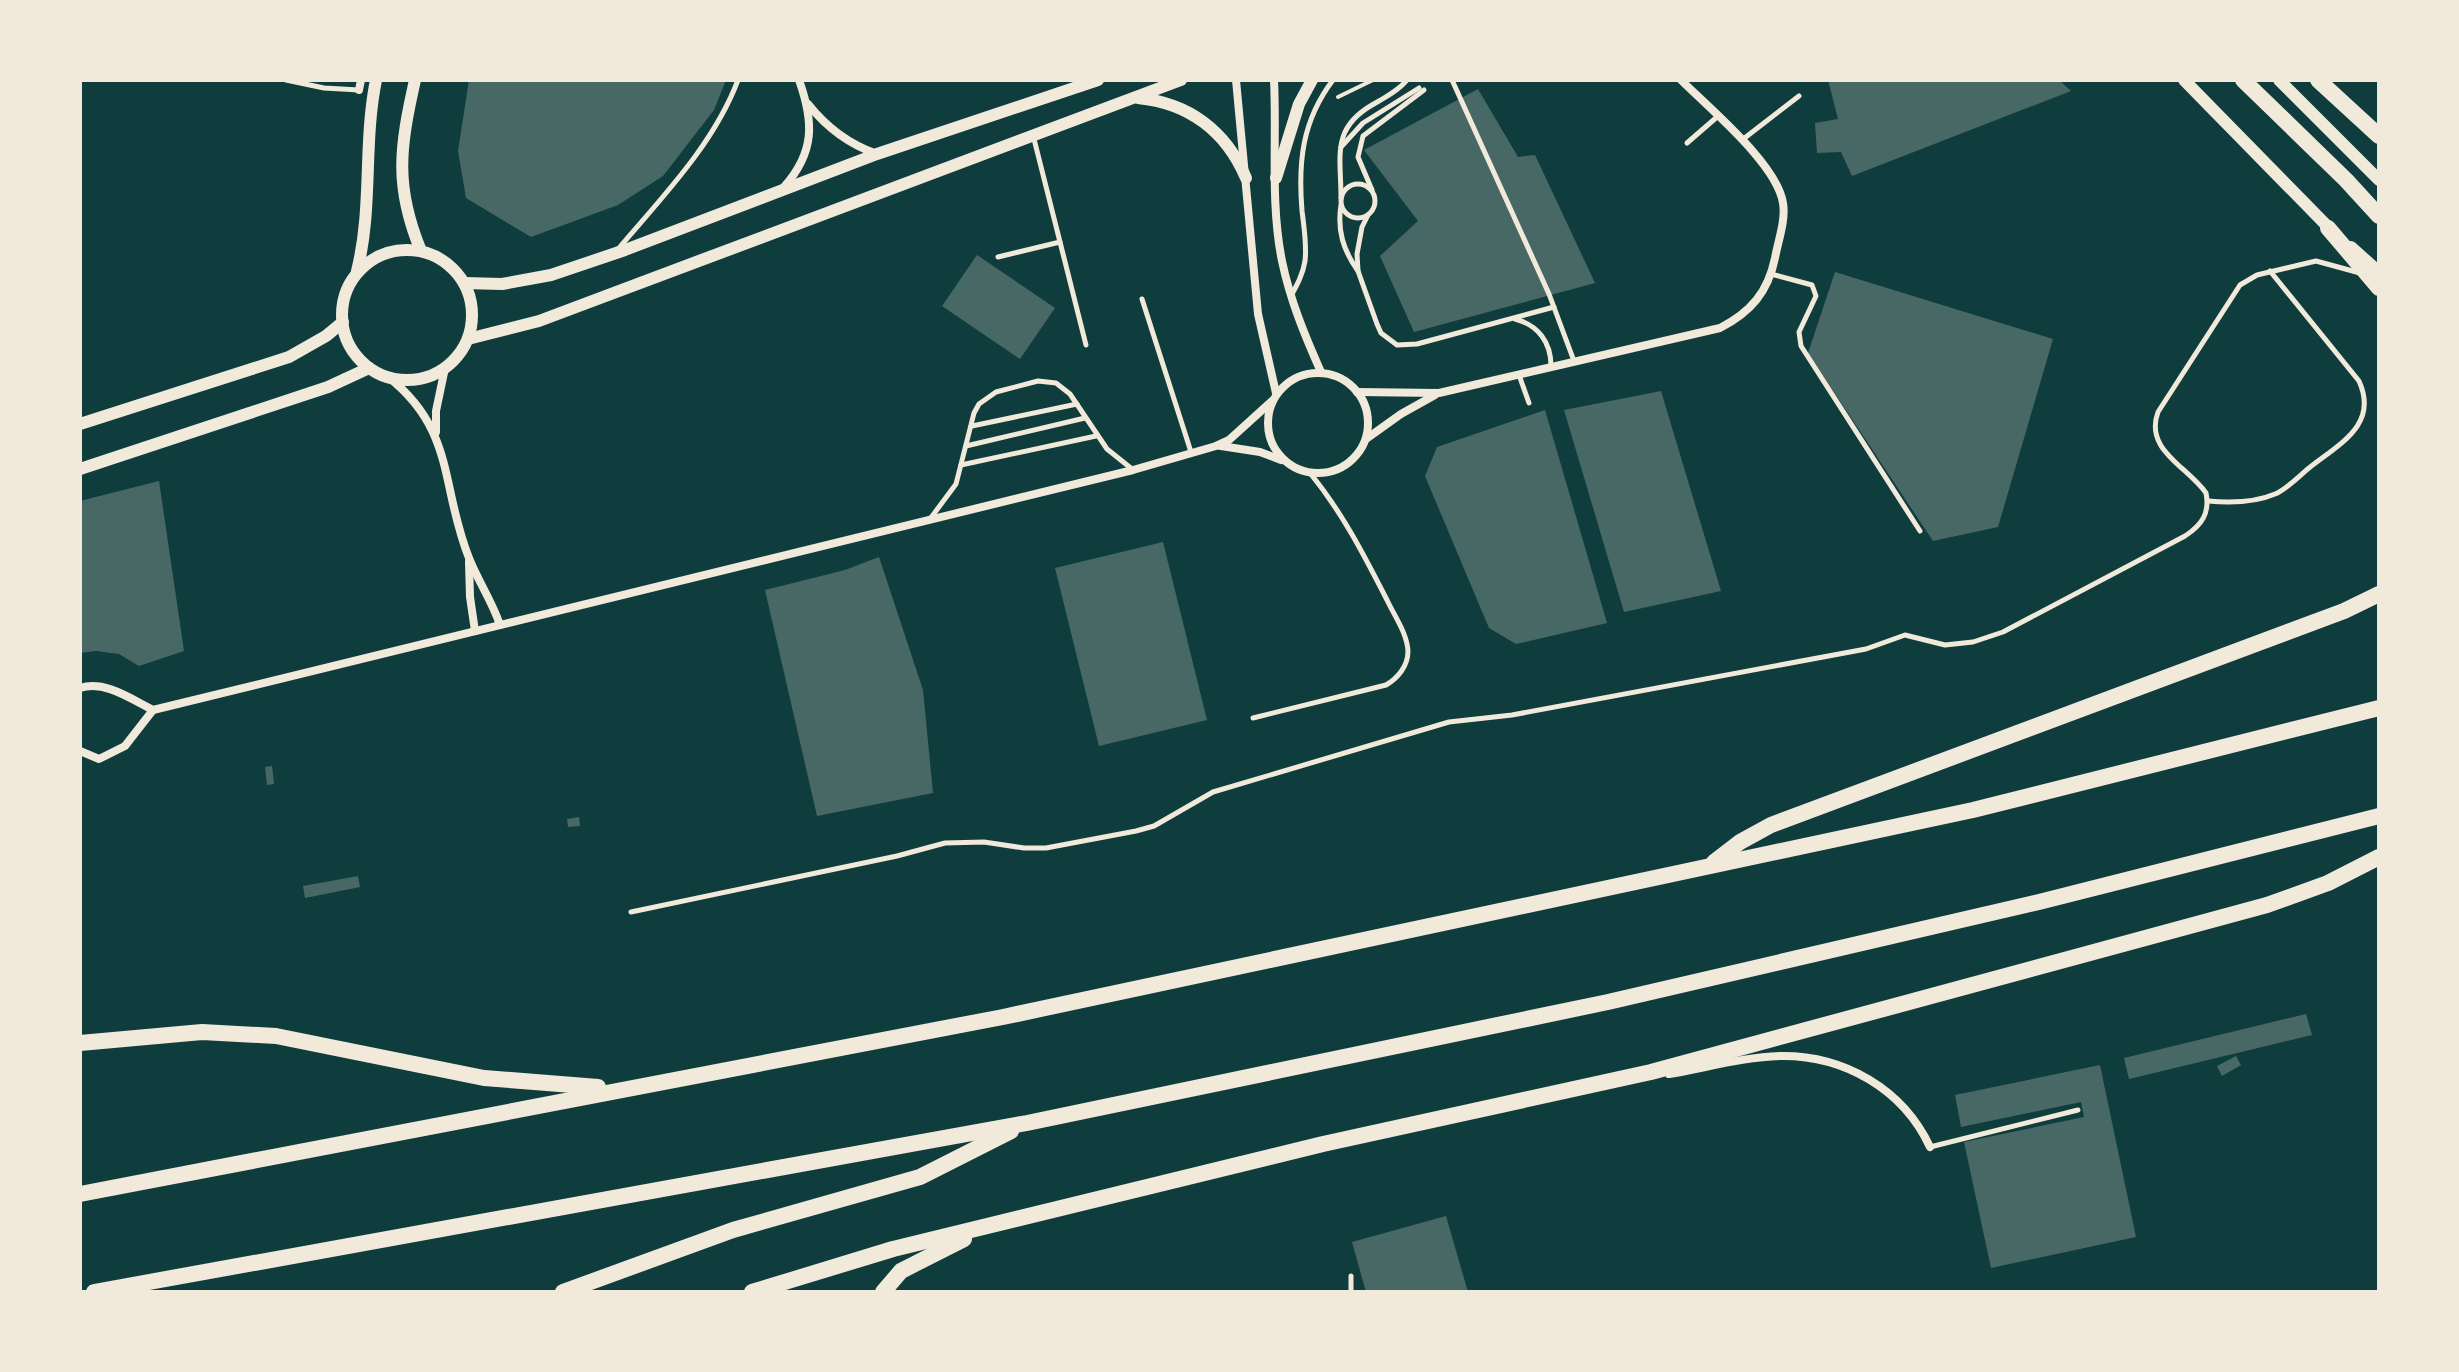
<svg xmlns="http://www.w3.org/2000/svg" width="2459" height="1372" viewBox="0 0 2459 1372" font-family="Mulish,sans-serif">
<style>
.building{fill:#486865}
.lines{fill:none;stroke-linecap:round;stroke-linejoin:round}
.path{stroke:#f1e9da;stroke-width:4}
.service{stroke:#f1e9da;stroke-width:5}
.minor{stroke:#f1e9da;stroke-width:8}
.tertiary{stroke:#f1e9da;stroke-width:12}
.motorway{stroke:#f1e9da;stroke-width:16}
</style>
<rect width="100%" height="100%" fill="#0f3d3e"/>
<!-- building -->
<g class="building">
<path d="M469 80H726L714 110 663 176 618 205 531 237 466 198 458 151Z"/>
<path d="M1828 80H2059L2071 91 1852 176 1841 152 1817 153 1815 123 1838 119Z"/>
<path d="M1478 89 1518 157 1535 155 1595 283 1414 332 1380 256 1418 221 1364 150Z"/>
<path d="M977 255 1055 308 1020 359 942 306Z"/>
<path d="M1835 272 2053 339 1998 527 1933 541 1808 353Z"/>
<path d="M1661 391 1721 591 1624 612 1564 410Z"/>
<path d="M1545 410 1607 623 1516 644 1489 628 1425 476 1437 447Z"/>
<path d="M159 481 184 651 139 666 119 654 96 651 80 653V501Z"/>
<path d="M1163 542 1207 720 1099 746 1055 568Z"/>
<path d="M879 557 923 690 933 793 817 816 765 590 845 570Z"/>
<path d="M272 766 274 784 267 785 265 767Z"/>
<path d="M579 817 580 826 568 827 567 819Z"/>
<path d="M358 876 360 887 305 898 303 886Z"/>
<path d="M2306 1014 2312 1035 2129 1079 2124 1058Z"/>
<path d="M2236 1056 2241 1065 2222 1076 2217 1066Z"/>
<path d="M2100 1065 2136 1237 1991 1268 1964 1142 2084 1117 2081 1102 1961 1127 1955 1095Z"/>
<path d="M1446 1216 1468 1292H1366L1352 1242Z"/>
</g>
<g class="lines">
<!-- path -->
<path class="path" d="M1338 97 1373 80"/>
<!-- service -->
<g class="service">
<path d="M286 80 324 88 359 90"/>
<path d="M1452 80 1549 294 1574 361"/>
<path d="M1033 135 1086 345"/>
<path d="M1742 140 1799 96"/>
<path d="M1687 143 1717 117"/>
<path d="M1341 147 1363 123 1419 88"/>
<circle cx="1358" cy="201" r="17"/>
<path d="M1372 190 1358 157 1363 136 1424 90"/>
<path d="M1341 198C1341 156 1331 129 1372 105 1384 98 1398 91 1407 80"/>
<path d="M1341 205C1337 230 1343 250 1358 271"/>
<path d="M1368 215 1362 227 1357 254 1358 271 1377 324 1381 333 1397 345 1417 344 1554 307"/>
<path d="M619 248C663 196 714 144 738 80"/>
<path d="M998 257 1060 242"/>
<path d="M1771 274 1812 285 1816 296 1799 332 1801 346 1920 531"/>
<path d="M1291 296C1297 285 1303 274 1305 261 1307 245 1304 227 1302 211 1298 162 1302 121 1333 80"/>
<path d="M1142 299 1191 452"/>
<path d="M1515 319C1538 325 1551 342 1551 366"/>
<path d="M1519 375 1529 403"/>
<path d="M972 426 1077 404"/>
<path d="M966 446 1085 418"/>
<path d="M961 465 1096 436"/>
<path d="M2208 501C2230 503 2254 503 2275 494 2287 489 2299 476 2309 468 2339 444 2379 425 2359 381L2270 271"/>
<path d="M930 519 956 484 974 413 979 404 996 392 1038 381 1056 383 1070 394 1107 449 1132 469"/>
<path d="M1253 718 1386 685C1398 678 1408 666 1408 651 1407 633 1394 615 1387 600 1364 555 1342 512 1310 473"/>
<path d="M631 912 897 856 945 843 984 842 1024 848H1046L1136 831 1154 826 1213 792 1449 722 1512 715 1866 649 1905 635 1945 645 1973 642 2003 632 2185 536C2202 525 2210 513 2206 493 2187 466 2144 450 2158 412L2240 285 2257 275 2316 261 2360 273"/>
<path d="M1930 1147 2078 1110"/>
<path d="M1351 1292V1276"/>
</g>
<!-- minor -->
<g class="minor">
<path d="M1236 80 1258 314 1276 393"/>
<path d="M1274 80C1277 140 1270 202 1282 261 1290 300 1305 336 1321 372"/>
<path d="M359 90 361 80"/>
<path d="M808 104C827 128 848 144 877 154"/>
<path d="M784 187C815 152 814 122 799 80"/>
<circle cx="1318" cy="423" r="50"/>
<path d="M387 376C456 430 440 486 469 558 478 581 492 601 500 625"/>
<path d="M1357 392 1439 393 1720 328C1751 312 1768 292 1775 258 1778 241 1786 220 1783 203 1777 164 1709 108 1681 80"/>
<path d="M436 432V411L445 368"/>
<path d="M1366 439 1401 414 1435 395"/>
<path d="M1221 446 1260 452 1281 460"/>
<path d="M469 562 470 597 475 631"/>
<path d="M80 688C105 680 131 699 153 710"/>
<path d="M80 751 99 759 125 746 153 710 1133 470 1216 446 1229 440 1272 401"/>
<path d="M1669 1074C1705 1068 1744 1057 1780 1056 1844 1055 1903 1089 1930 1147"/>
</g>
<!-- tertiary -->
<g class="tertiary">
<path d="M415 80C400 147 394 186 421 251"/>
<path d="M2184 80 2334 233"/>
<path d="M2279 80 2379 180"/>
<path d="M1138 98C1189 103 1226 131 1246 178"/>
<path d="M1276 178 1299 104 1312 80"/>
<path d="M2351 247 2379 272"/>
<circle cx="407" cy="315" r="65"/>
<path d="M357 271C373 208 363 144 376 80"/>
<path d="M464 283 502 284 551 275 625 250 877 154 1098 80"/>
<path d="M468 339 539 321 1181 80"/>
<path d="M80 424 289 357 326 336 343 322"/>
<path d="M80 469 328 387 369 368"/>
</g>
<!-- motorway -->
<g class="motorway">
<path d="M2243 80 2346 180 2379 216"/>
<path d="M2318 80 2379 136"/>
<path d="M2328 228 2379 288"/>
<path d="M1714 862 1740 842 1771 825 2344 611 2379 594"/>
<path d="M80 1043 202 1032 276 1036 484 1078 598 1087"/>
<path d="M80 1194 1003 1017 1973 810 2379 708"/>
<path d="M94 1292 1027 1123 1608 1002 2039 902 2379 816"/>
<path d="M563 1292 733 1230 920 1177 1011 1131"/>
<path d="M752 1292 893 1249 1323 1144 1651 1072 2267 905 2328 883 2379 857"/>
<path d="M883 1292 901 1271 964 1239"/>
</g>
</g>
<!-- border -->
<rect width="2459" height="1372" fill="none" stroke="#f1e9da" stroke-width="164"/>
</svg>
